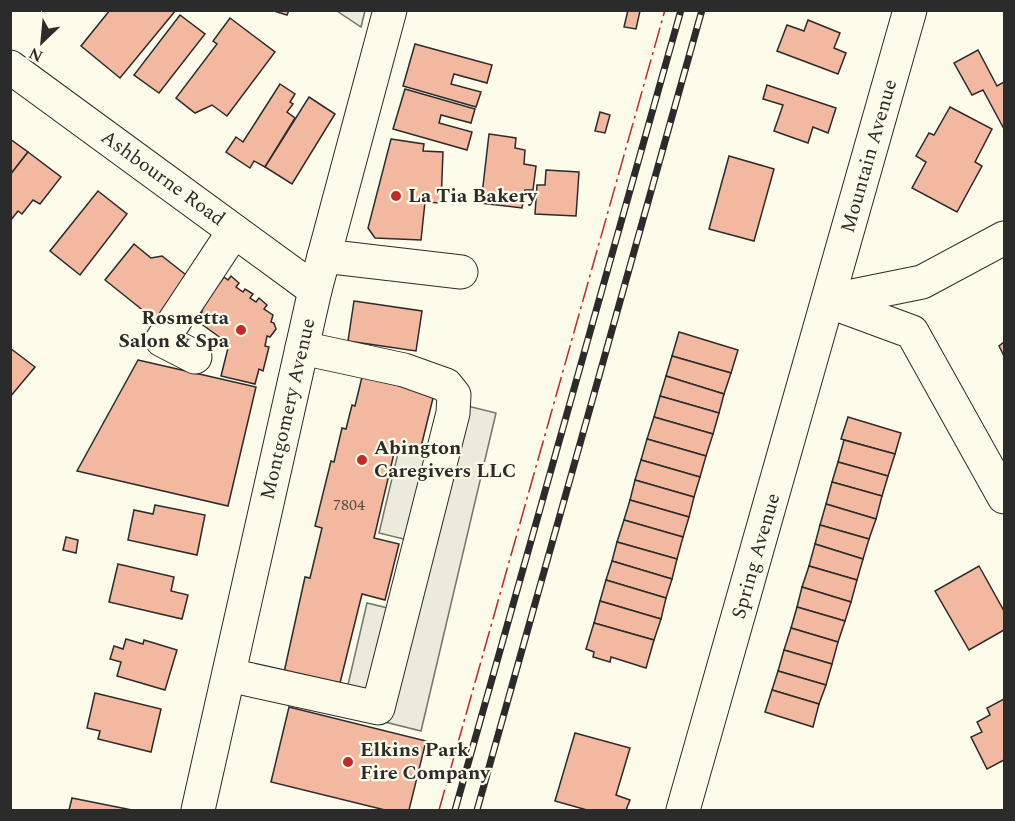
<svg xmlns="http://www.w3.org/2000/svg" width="1015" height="821" viewBox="0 0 1015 821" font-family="Spectral,serif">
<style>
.parking{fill:#eceadb;stroke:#74746e;stroke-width:1.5}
.building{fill:#f2b8a0;stroke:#2b2b2b;stroke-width:1.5}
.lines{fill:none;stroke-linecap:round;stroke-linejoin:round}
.minor-casing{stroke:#2b2b2b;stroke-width:35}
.minor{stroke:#fdfbea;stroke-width:33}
.rail-casing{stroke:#2b2b2b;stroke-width:7}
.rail{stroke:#fdfbea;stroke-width:4.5;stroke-dasharray:14;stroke-linecap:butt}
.power{stroke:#c62828;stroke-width:1.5;stroke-dasharray:21 4.5 3 4.5;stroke-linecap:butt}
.poi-dot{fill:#c62828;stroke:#fdfbea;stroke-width:2}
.labels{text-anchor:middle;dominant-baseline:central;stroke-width:4.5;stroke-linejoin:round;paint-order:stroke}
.number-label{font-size:16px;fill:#5d4e48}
.street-label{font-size:20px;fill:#2b2b2b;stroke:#fdfbea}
.poi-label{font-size:20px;font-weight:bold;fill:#2b2b2b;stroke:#fdfbea;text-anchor:start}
</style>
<rect width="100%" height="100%" fill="#fdfbea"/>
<!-- parking -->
<g class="parking">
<path d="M337 11H365L361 27Z"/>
<path d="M443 400 496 413 421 731 365 717 347 689 367 603 392 609 408 540 379 533 399 449 429 457Z"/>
</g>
<!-- building -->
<g class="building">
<path d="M110 10H176L120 78 81 46Z"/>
<path d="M271 10H289L287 15Z"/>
<path d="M628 10 640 11 636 29 624 27Z"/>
<path d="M180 15 205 34 159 93 134 75Z"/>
<path d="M230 18 275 52 227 116 212 105 195 113 176 98 217 44 213 41Z"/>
<path d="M808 20 840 33 834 48 846 53 838 74 777 51 787 25 804 31Z"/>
<path d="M415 44 492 65 487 83 454 74 451 84 481 92 476 107 403 86Z"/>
<path d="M978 50 997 86 1004 82V129L983 90 972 95 954 63Z"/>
<path d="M280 84 295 94 290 102 293 104 287 112 295 118 265 167 254 161 250 168 226 152 236 137 243 142Z"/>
<path d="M767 85 836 108 828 133 813 127 808 143 774 131 783 105 763 99Z"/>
<path d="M405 89 475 109 471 123 441 115 439 123 472 132 467 150 393 129Z"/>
<path d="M309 97 335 114 292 184 265 167Z"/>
<path d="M950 107 992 129 975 162 982 166 957 212 912 188 926 162 916 156 929 133 934 135Z"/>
<path d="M600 112 610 115 605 133 595 131Z"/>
<path d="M489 134 516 138 515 148 525 150 524 164 536 166 533 190H525L522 208 481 203Z"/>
<path d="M10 139 28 152 10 175Z"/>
<path d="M391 139 424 144 423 151 443 152 441 203 425 202 421 240 375 238 368 228Z"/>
<path d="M28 152 61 177 40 204 33 200 22 214 18 211 10 221V175Z"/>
<path d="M729 156 774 169 754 241 709 229Z"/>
<path d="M546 170 579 172 576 216 535 214 537 185H545Z"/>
<path d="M98 191 127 214 80 275 50 251Z"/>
<path d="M134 244 151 258 162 256 190 278 155 320 105 280Z"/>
<path d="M231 276 239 283 236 287 243 292 245 289 253 294 250 298 256 302 259 298 267 305 264 309 273 315 271 322 274 323 276 329 270 337 267 336 265 346 269 347 263 371 259 369 255 384 221 376 229 344 200 323 203 305 224 277 228 280Z"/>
<path d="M354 301 422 311 416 351 348 341Z"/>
<path d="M679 332 738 350 731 373 672 356Z"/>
<path d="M1004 342V356L999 346Z"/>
<path d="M10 348 35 367 10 397Z"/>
<path d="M672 356 731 373 724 394 666 376Z"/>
<path d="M138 360 256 387 228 506 77 471Z"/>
<path d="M666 376 724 394 719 413 660 396Z"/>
<path d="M362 377 434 394 420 451 396 445 374 538 399 544 385 600 362 594 338 691 283 677 305 577 310 578 322 528 315 526 331 461 334 462 342 428 346 429 352 405 355 406Z"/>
<path d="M660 396 719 413 713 434 654 417Z"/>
<path d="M654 417 713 434 706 456 647 439Z"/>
<path d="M848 417 901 433 895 454 841 439Z"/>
<path d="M647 439 706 456 700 477 641 460Z"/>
<path d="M844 440 895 454 888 476 838 462Z"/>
<path d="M641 460 700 477 694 497 635 480Z"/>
<path d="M838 462 888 476 882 496 832 482Z"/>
<path d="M635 480 694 497 689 517 630 500Z"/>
<path d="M832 482 882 496 876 519 826 504Z"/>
<path d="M630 500 689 517 683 537 624 520Z"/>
<path d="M826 504 876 519 869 539 820 525Z"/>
<path d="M155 505 205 515 197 555 128 540 134 510 153 514Z"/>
<path d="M624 520 683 537 677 559 617 542Z"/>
<path d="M820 525 869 539 863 559 815 544Z"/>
<path d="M66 537 78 540 76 553 63 550Z"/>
<path d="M617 542 677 559 672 579 612 561Z"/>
<path d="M815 544 863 559 857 580 809 566Z"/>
<path d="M612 561 672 579 666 598 606 580Z"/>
<path d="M118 564 174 577 171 591 188 595 182 619 109 602Z"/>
<path d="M809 566 857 580 851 602 802 587Z"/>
<path d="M979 566 1004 611V630L969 650 935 591Z"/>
<path d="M606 580 666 598 661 619 600 601Z"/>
<path d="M802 587 851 602 845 621 797 607Z"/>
<path d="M600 601 661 619 654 640 594 623Z"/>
<path d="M797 607 845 621 838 642 791 628Z"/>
<path d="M594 623 654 640 646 668 611 657 610 662 593 657 594 652 586 649Z"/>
<path d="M791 628 838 642 832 664 784 650Z"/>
<path d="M126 639 143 644 144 640 177 650 165 690 117 676 121 662 110 659 114 646 123 649Z"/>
<path d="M784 650 832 664 826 685 778 671Z"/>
<path d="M778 671 826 685 819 704 772 690Z"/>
<path d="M772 690 819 704 813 727 765 712Z"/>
<path d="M95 693 161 709 151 752 98 739 100 731 87 728Z"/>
<path d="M1004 699V760L987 769 971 737 982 732 977 722 990 715 987 708Z"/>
<path d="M289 707 426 741 409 810H385L271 782Z"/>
<path d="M575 733 630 748 616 795 630 800 626 810H587L555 801Z"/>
<path d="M72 798 132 810H69Z"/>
</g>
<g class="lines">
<!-- minor casing -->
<g class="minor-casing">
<g id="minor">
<path d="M10 67 315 290"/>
<path d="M324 256 461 272"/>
<path d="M828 301 912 332 1004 497"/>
<path d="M828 301 922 282 1004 238"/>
<path d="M195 357 162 340 234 231"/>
<path d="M229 675 378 708 453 413 454 395 446 385 404 370 302 348"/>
<path d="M198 810 315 290 390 10"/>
<path d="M683 810 910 10"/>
</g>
</g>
<!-- minor -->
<use href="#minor" class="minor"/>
<!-- rail casing -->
<g class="rail-casing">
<g id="rail">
<path d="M455 810 681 10"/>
<path d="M477 810 702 10"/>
</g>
</g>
<!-- rail -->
<use href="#rail" class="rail"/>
<!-- power -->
<path class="power" d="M439 810 665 10"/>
</g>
<!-- markers -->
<g class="poi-dot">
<circle cx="396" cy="196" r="6"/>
<circle cx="241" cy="330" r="6"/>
<circle cx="362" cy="460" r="6"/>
<circle cx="348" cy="762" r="6"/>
</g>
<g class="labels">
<!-- number labels -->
<g class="number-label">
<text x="349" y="505">7804</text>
</g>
<!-- street labels -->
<g class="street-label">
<text transform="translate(869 156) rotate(-74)">Mountain Avenue</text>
<text transform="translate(163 178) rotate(36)">Ashbourne Road</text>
<text transform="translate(288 409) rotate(-77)">Montgomery Avenue</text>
<text transform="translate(756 556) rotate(-74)">Spring Avenue</text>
</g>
<!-- poi labels -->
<g class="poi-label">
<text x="408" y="196">La Tia Bakery</text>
<text x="229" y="318" text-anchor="end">Rosmetta<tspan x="229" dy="23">Salon &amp; Spa</tspan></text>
<text x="374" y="448">Abington<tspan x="374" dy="23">Caregivers LLC</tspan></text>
<text x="360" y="750">Elkins Park<tspan x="360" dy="23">Fire Company</tspan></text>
</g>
</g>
<!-- border -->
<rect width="1015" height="821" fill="none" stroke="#2b2b2b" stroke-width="24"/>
<!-- north arrow -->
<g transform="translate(42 42) rotate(206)" stroke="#fdfbea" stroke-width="4.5" paint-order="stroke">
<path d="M0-4.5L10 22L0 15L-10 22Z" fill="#2b2b2b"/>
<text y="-9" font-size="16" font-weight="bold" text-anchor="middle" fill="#2b2b2b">N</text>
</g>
</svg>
